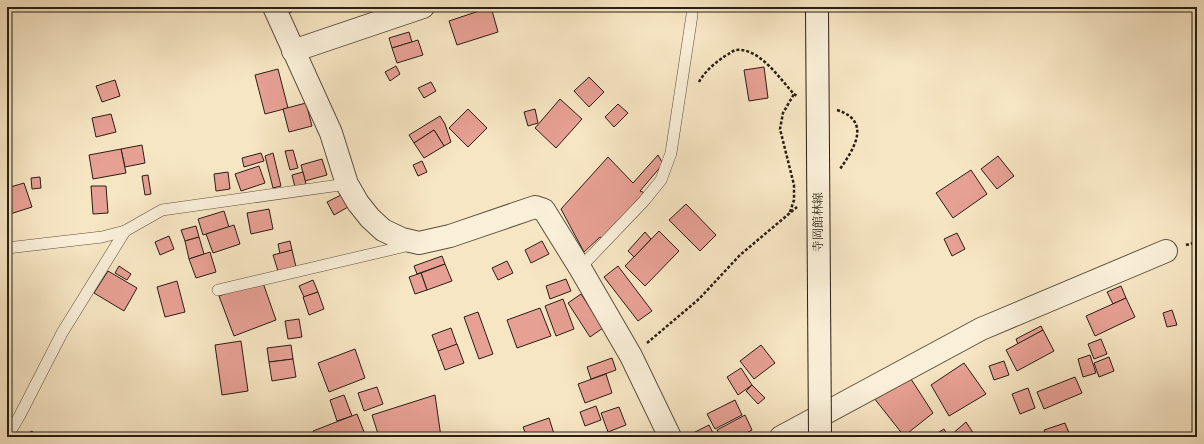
<svg xmlns="http://www.w3.org/2000/svg" width="1204" height="444" viewBox="0 0 1204 444" font-family="'IM FELL English','Noto Serif JP',serif">
<style>
.building{fill:#e7a094;stroke:#291e13}
.lines{fill:none;stroke-linecap:round;stroke-linejoin:round}
.lane-casing{stroke:#5c503f;stroke-width:12}
.street-casing{stroke:#5c503f;stroke-width:24}
.secondary-casing{stroke:#291e13;stroke-width:24}
.path{stroke:#291e13;stroke-width:2.5;stroke-dasharray:3 2;stroke-linecap:butt}
.lane{stroke:#faefd9;stroke-width:11}
.street{stroke:#faefd9;stroke-width:22}
.secondary{stroke:#faefd9;stroke-width:22}
.secondary-bridge-casing{stroke:#291e13;stroke-width:24;stroke-linecap:butt}
.secondary-bridge{stroke:#faefd9;stroke-width:22}
.labels{text-anchor:middle;dominant-baseline:central;stroke-width:3.5;stroke-linejoin:round;paint-order:stroke}
.street-label{font-size:12px;fill:#291e13;stroke:#faefd9}
</style>
<rect width="100%" height="100%" fill="#f7e6c4"/>
<filter id="stains"><feTurbulence type="fractalNoise" baseFrequency=".005" numOctaves="4"/><feColorMatrix values="0 0 0 0 .2 0 0 0 0 .09 0 0 0 0 .02 0 0 0 .5 -.17"/></filter>
<radialGradient id="worn" r=".72"><stop offset=".6" stop-color="#630" stop-opacity="0"/><stop offset="1" stop-color="#630" stop-opacity=".3"/></radialGradient>
<!-- building -->
<g class="building">
<path d="M286 7H306L288 13Z"/>
<path d="M491 7 498 32 457 45 449 21Z"/>
<path d="M409 32 412 42 392 48 389 38Z"/>
<path d="M418 40 423 55 397 63 392 48Z"/>
<path d="M396 66 400 74 390 81 385 72Z"/>
<path d="M764 67 768 98 749 101 744 70Z"/>
<path d="M278 69 288 108 265 114 255 75Z"/>
<path d="M589 77 604 92 589 107 574 91Z"/>
<path d="M115 80 120 96 102 102 96 86Z"/>
<path d="M431 82 436 91 424 98 418 88Z"/>
<path d="M560 99 582 119 556 148 535 128Z"/>
<path d="M306 103 312 126 289 132 283 109Z"/>
<path d="M618 104 628 113 614 127 605 117Z"/>
<path d="M468 109 487 128 468 147 449 128Z"/>
<path d="M535 109 538 123 528 126 524 112Z"/>
<path d="M111 114 116 132 96 137 92 118Z"/>
<path d="M440 116 445 124 451 142 444 146 434 130 414 143 409 135Z"/>
<path d="M434 130 444 146 424 158 414 143Z"/>
<path d="M142 145 145 163 125 167 121 149Z"/>
<path d="M121 149 126 173 93 179 89 155Z"/>
<path d="M293 150 298 168 290 170 285 151Z"/>
<path d="M261 153 264 161 244 167 242 158Z"/>
<path d="M273 153 281 186 273 188 265 156Z"/>
<path d="M658 155 663 164 640 191 645 193 603 239 600 237 584 252 561 209 608 157 633 183Z"/>
<path d="M998 156 1014 176 997 189 981 169Z"/>
<path d="M322 159 327 175 305 181 301 165Z"/>
<path d="M422 161 427 172 418 176 413 165Z"/>
<path d="M259 166 265 183 241 191 235 174Z"/>
<path d="M971 170 987 194 953 218 936 193Z"/>
<path d="M228 172 230 189 216 191 214 174Z"/>
<path d="M303 172 306 184 295 187 292 175Z"/>
<path d="M148 175 151 194 145 195 142 176Z"/>
<path d="M40 177 41 188 32 189 31 178Z"/>
<path d="M24 183 32 207 7 215V188Z"/>
<path d="M91 186H106L108 213 93 214Z"/>
<path d="M341 195 348 207 334 215 327 202Z"/>
<path d="M686 204 716 235 700 251 669 220Z"/>
<path d="M269 209 273 229 251 234 247 213Z"/>
<path d="M224 211 229 227 203 235 198 219Z"/>
<path d="M234 225 240 244 213 253 206 234Z"/>
<path d="M196 226 199 237 185 241 181 230Z"/>
<path d="M659 231 679 251 645 286 625 266Z"/>
<path d="M645 232 651 239 634 257 628 251Z"/>
<path d="M957 233 965 249 952 256 944 239Z"/>
<path d="M169 236 174 249 160 255 155 242Z"/>
<path d="M199 237 204 254 189 259 185 241Z"/>
<path d="M290 241 292 250 280 254 278 244Z"/>
<path d="M542 241 549 254 531 263 525 250Z"/>
<path d="M292 250 296 267 278 271 273 255Z"/>
<path d="M210 252 216 272 196 278 189 259Z"/>
<path d="M442 256 445 264 417 274 414 266Z"/>
<path d="M507 261 513 273 498 280 492 268Z"/>
<path d="M445 264 452 281 427 290 421 273Z"/>
<path d="M119 266 131 274 127 280 115 273Z"/>
<path d="M618 266 652 311 638 321 604 277Z"/>
<path d="M108 271 137 288 124 311 94 293Z"/>
<path d="M421 273 427 290 415 294 409 277Z"/>
<path d="M566 279 571 291 550 299 546 286Z"/>
<path d="M262 280 276 320 234 336 219 296Z"/>
<path d="M313 280 318 292 304 297 299 286Z"/>
<path d="M177 281 185 312 165 317 157 287Z"/>
<path d="M1121 286 1126 298 1113 304 1107 292Z"/>
<path d="M318 292 324 309 309 315 303 297Z"/>
<path d="M581 294 603 328 590 337 568 303Z"/>
<path d="M1126 298 1135 317 1095 336 1086 316Z"/>
<path d="M563 299 574 329 556 336 545 306Z"/>
<path d="M540 308 551 336 517 348 507 320Z"/>
<path d="M1172 310 1177 325 1167 327 1163 313Z"/>
<path d="M478 312 493 354 479 359 464 317Z"/>
<path d="M299 319 302 337 288 339 285 321Z"/>
<path d="M1041 326 1043 330 1018 344 1016 339Z"/>
<path d="M451 328 457 345 438 351 432 335Z"/>
<path d="M1043 330 1054 351 1017 371 1006 350Z"/>
<path d="M1101 339 1107 354 1094 359 1088 344Z"/>
<path d="M241 341 248 391 222 395 215 345Z"/>
<path d="M457 344 464 363 445 370 438 351Z"/>
<path d="M291 345 293 359 269 362 267 348Z"/>
<path d="M761 345 775 363 754 379 740 361Z"/>
<path d="M355 349 365 378 329 392 318 363Z"/>
<path d="M1090 355 1096 373 1083 377 1078 359Z"/>
<path d="M1109 357 1114 371 1099 377 1094 363Z"/>
<path d="M612 358 616 370 591 379 587 367Z"/>
<path d="M293 359 296 377 272 381 269 362Z"/>
<path d="M1004 361 1009 375 994 380 989 366Z"/>
<path d="M964 363 986 394 949 416 931 385Z"/>
<path d="M741 368 752 385 738 395 727 377Z"/>
<path d="M606 374 612 393 585 403 578 384Z"/>
<path d="M909 376 933 413 904 436 874 398Z"/>
<path d="M1075 377 1082 393 1044 409 1037 392Z"/>
<path d="M752 385 765 398 758 404 746 391Z"/>
<path d="M377 387 383 404 364 411 358 393Z"/>
<path d="M1028 388 1035 408 1020 414 1012 394Z"/>
<path d="M344 395 352 416 337 421 330 400Z"/>
<path d="M435 395 441 437H379L372 415Z"/>
<path d="M735 400 742 415 715 429 707 414Z"/>
<path d="M596 406 601 420 585 426 580 412Z"/>
<path d="M619 407 626 425 608 432 601 413Z"/>
<path d="M357 414 366 437H315L313 431Z"/>
<path d="M745 415 752 430 739 437H721L717 430Z"/>
<path d="M549 418 555 437H527L523 427Z"/>
<path d="M966 422 976 437H953L951 435Z"/>
<path d="M1065 423 1069 433 1057 437H1047L1044 430Z"/>
<path d="M709 425 713 433 706 437H692L691 434Z"/>
<path d="M944 429 949 437H931Z"/>
<path d="M32 431 36 437H23Z"/>
<path d="M713 433 715 437H706Z"/>
</g>
<g class="lines">
<!-- lane casing -->
<g class="lane-casing">
<g id="lane">
<path d="M7 248 102 237 125 231"/>
<path d="M580 268 644 201 661 180 671 153 692 15V7"/>
<path d="M218 290 410 245"/>
<path d="M7 437 20 415 62 333 125 231 162 210 347 184"/>
</g>
</g>
<!-- street casing -->
<g class="street-casing">
<g id="street">
<path d="M274 7 331 133 347 184 358 203 370 218 383 230 402 239 419 243 450 236 535 207 544 210 580 268 631 356 670 437"/>
<path d="M293 51 423 7"/>
<path d="M781 437 981 329 1166 251"/>
</g>
</g>
<!-- secondary casing -->
<g class="secondary-casing">
<path id="secondary" d="M817 7 818 152"/>
</g>
<!-- path -->
<g class="path">
<path d="M699 82C705 71 715 63 725 56 729 54 732 51 736 50 759 47 780 79 794 94L797 96"/>
<path d="M837 110C872 121 854 149 840 169"/>
<path d="M790 212 794 200V185L780 129 783 113 794 94"/>
<path d="M1186 245 1197 242"/>
<path d="M647 343 699 299 740 255 797 207"/>
</g>
<!-- lane -->
<use href="#lane" class="lane"/>
<!-- street -->
<use href="#street" class="street"/>
<!-- secondary -->
<use href="#secondary" class="secondary"/>
<!-- secondary-bridge casing -->
<g class="secondary-bridge-casing">
<path id="secondary-bridge" d="M818 152 820 437"/>
</g>
<!-- secondary-bridge -->
<use href="#secondary-bridge" class="secondary-bridge"/>
</g>
<g class="labels">
<!-- street labels -->
<g class="street-label">
<text transform="translate(818 222) rotate(-90)">寺岡館林線</text>
</g>
</g>
<!-- margin -->
<rect width="1204" height="444" fill="none" stroke="#f7e6c4" stroke-width="24"/>
<rect x="8" y="8" width="1188" height="428" fill="none" stroke="#291e13" stroke-width="2"/>
<rect x="12" y="12" width="1180" height="420" fill="none" stroke="#291e13"/>
<rect width="100%" height="100%" filter="url(#stains)"/>
<rect width="100%" height="100%" fill="url(#worn)"/>
</svg>
